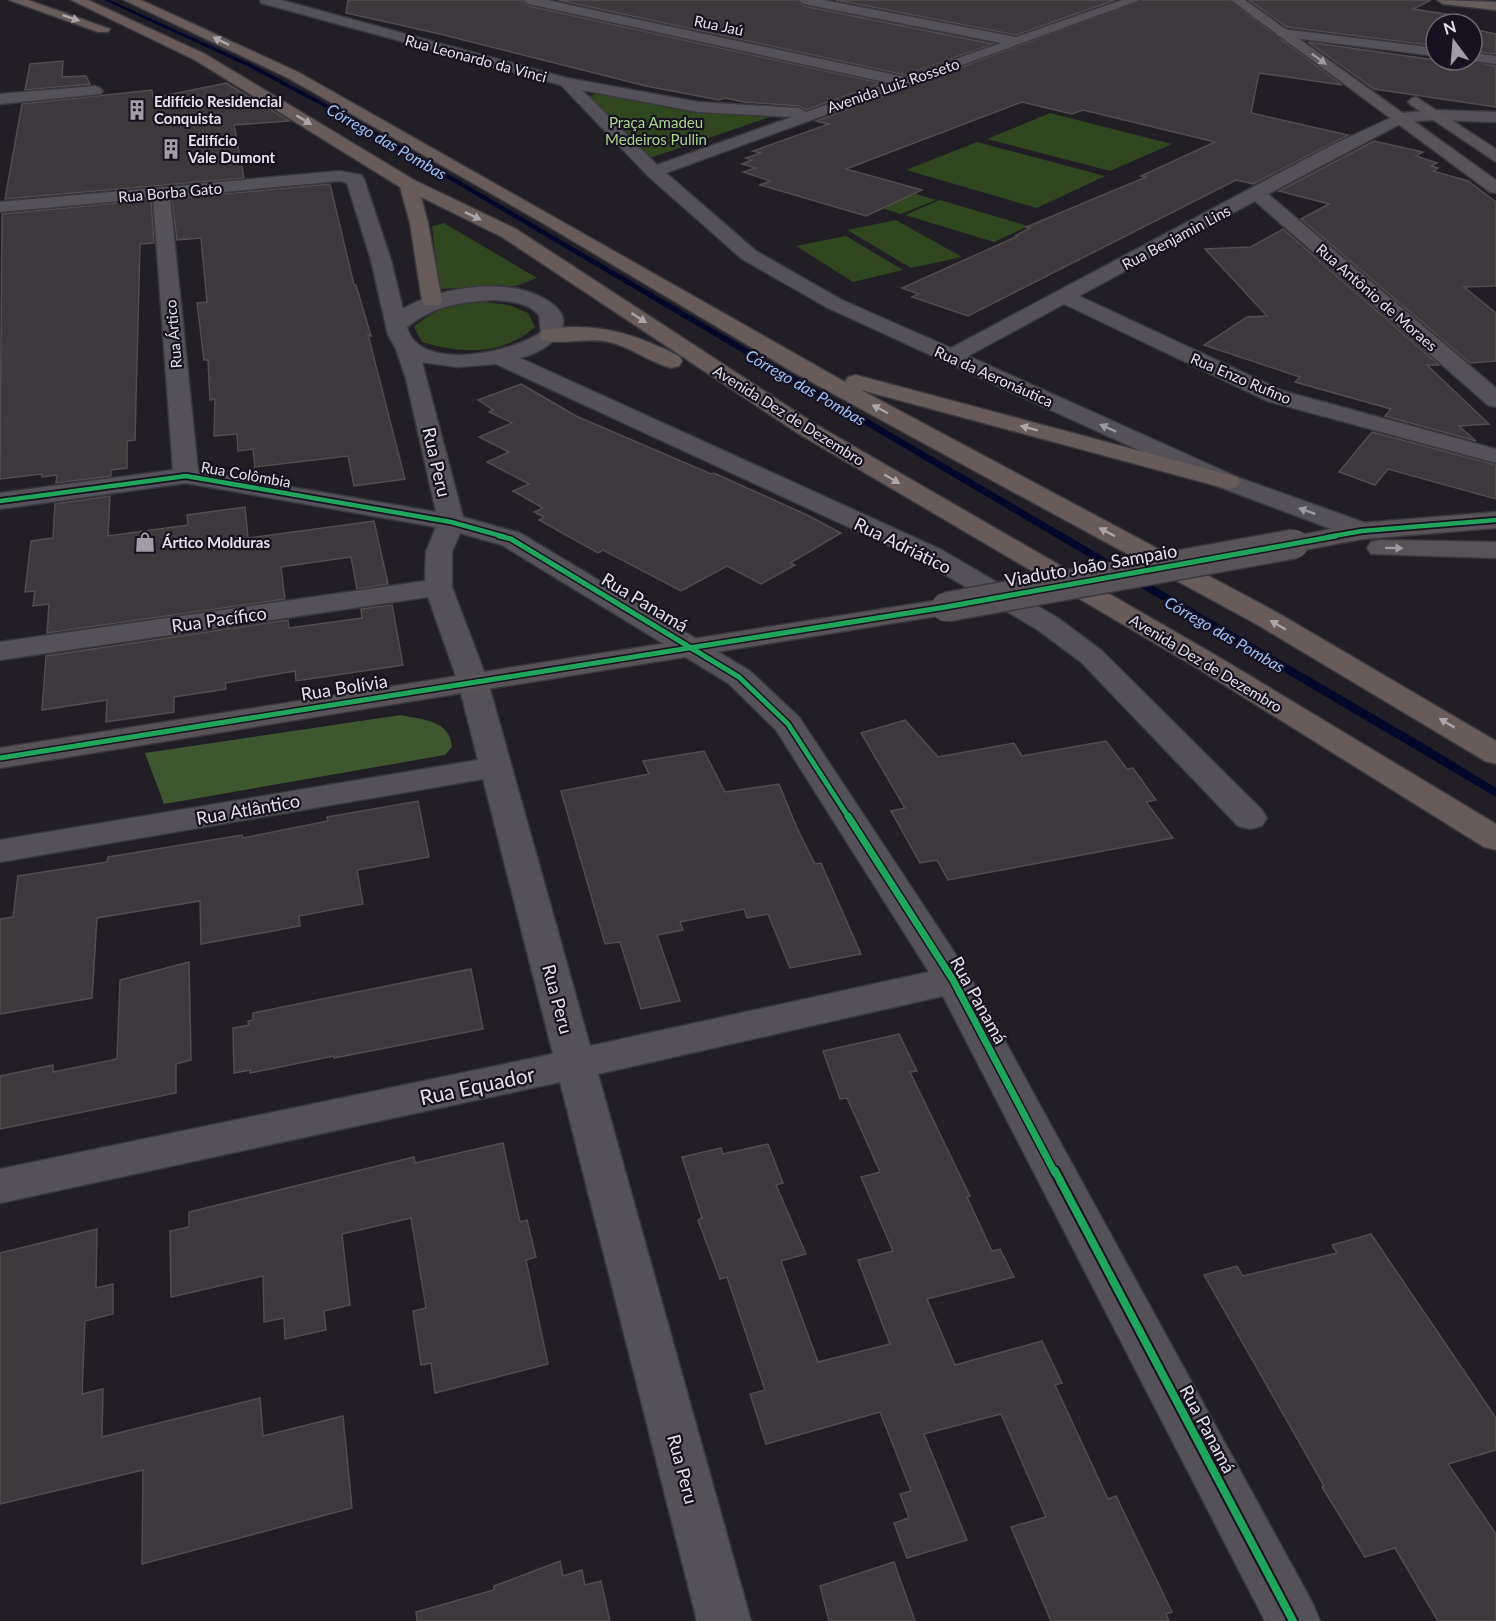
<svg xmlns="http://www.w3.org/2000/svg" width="1496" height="1621" viewBox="0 0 1496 1621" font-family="Lato,sans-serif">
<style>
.green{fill:#2f461f}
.forest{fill:#3e572f}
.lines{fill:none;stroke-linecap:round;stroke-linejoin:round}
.stream{fill:#03082b;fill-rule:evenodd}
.building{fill:#3d383b;stroke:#514c4f;stroke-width:1.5}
.street-casing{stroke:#3a383f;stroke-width:3}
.secondary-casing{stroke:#3a383f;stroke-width:3}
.primary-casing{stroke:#3a383f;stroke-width:3}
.highway-casing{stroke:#3a383f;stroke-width:3}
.street{fill:#545258;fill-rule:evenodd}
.secondary{fill:#585356;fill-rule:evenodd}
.primary{fill:#655c5c;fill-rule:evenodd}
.highway{fill:#685c5a;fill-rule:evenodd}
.secondary-bridge-casing{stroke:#3a383f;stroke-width:32;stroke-linecap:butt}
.secondary-bridge{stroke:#585356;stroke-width:29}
.cycleway-far3-casing{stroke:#171220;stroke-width:8}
.cycleway-far2-casing{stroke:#171220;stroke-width:8}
.cycleway-far1-casing{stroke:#171220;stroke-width:10}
.cycleway-casing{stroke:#171220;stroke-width:12}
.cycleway-far3{stroke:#20a55d;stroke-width:4.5}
.cycleway-far2{stroke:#20a55d;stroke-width:5}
.cycleway-far1{stroke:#20a55d;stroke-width:7}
.cycleway{stroke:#20a55d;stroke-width:8}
.oneway{fill:#aca5aa}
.oneway2{fill:#9e9aa0}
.oneway3{fill:#9c9aa2}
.labels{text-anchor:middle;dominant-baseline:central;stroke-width:4.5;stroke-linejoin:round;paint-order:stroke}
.far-street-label{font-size:15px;fill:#e4e1eb;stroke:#171220}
.far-poi-label{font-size:15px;font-weight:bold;fill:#e4e1eb;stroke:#171220;text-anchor:start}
.far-park-label{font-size:15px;fill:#a8d68c;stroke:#171220}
.far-water-label{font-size:16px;font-style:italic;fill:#9ac1f7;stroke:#171220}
.street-label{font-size:18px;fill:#e4e1eb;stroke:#171220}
.near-street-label{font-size:21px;fill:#e4e1eb;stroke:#171220}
</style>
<rect width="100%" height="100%" fill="#211e26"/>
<!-- green -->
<g class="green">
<path d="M599 93 669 108 770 117 650 158 589 96Z"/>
<path d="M1050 113 1172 144 1110 171 987 139Z"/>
<path d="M977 142 1105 176 1037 208 906 170Z"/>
<path d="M855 176 936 200 901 214 819 189Z"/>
<path d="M940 200 1028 226 994 242 905 215Z"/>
<path d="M896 220 962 257 911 268 847 230Z"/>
<path d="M444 223 537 278 516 286 439 289 432 226Z"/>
<path d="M846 236 903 270 853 282 796 246Z"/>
<path d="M484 302 509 305 528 313 535 327C502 356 461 354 422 342L414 327C438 306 454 305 484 302Z"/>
</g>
<!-- forest -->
<path class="forest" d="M401 715C423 720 450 720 452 747L445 755 164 804 145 753Z"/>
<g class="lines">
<!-- stream -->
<path class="stream" d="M104 0H110L251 64 347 115 1431 748 1496 788V797L343 117 247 66Z"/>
</g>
<!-- building -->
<g class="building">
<path d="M348 0H521L529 6 881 83 806 110 799 106 744 102 725 98 719 100 646 86 440 34 346 13Z"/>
<path d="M558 0H796L804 6 993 44 905 75Z"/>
<path d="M836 0H1115L1016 35Z"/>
<path d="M1142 0H1229L1342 85 1259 73 1251 113 1348 135 1253 184 1236 180 968 316 912 297 919 294 902 288 1018 236H1015L1030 228 1026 227 1146 177 1141 176 1215 142 1083 110 1072 114 1022 102 846 169 922 190 866 216 760 185 770 181 743 172 756 168 742 164 752 160 746 158 761 153 753 151 829 124 816 121Z"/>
<path d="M1249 0H1431L1413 9 1452 15 1436 23 1443 24H1436V46L1287 27Z"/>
<path d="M1472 29 1496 34V54L1472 51Z"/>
<path d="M1308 42 1436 60H1465L1496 66V107L1374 89Z"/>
<path d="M63 61 62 77 86 76 90 84 25 90 30 64Z"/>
<path d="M226 83 289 121 234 125 244 178 5 199 22 104 152 90 153 98Z"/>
<path d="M1374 141 1423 152 1416 156 1437 163 1431 166 1438 168 1433 171 1468 181 1496 202V286L1464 287 1496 313V361L1470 363 1301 219 1329 204 1279 191Z"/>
<path d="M330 184 354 285H356L371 336 368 335 405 479 354 486 348 456 255 467 253 449 238 451 237 434 214 436 215 399 210 400 208 360H204L197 303 207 302 201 238 177 240 172 199Z"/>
<path d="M151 200 154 243 140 244 135 440 127 441V468L111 470V476L56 483 57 475 42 477V474L0 479 2 214Z"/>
<path d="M1283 229 1439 365H1427L1489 424 1459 426 1476 441 1385 416 1391 409 1295 382 1300 377 1204 345 1247 317 1267 316 1205 249 1251 247Z"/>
<path d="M521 384 576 416 711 474 714 473 807 515 841 533 790 563 795 565 761 584 727 566 681 591 603 550 598 553 539 520 544 517 534 512 543 508 513 491 529 484 487 462 509 452 479 437 512 423 489 412 493 410 478 400Z"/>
<path d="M1372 432 1496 465V499L1388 469 1375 485 1339 472Z"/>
<path d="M110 496 108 536 188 525 187 515 245 507 248 538 374 521 388 584 357 589 351 557 281 567 285 599 47 633 49 604 33 606 35 591 25 592 31 541 53 538 55 504Z"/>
<path d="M392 605 403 665 296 681 295 671 225 683 226 689 174 697V712L106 722 107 700 42 710 46 656 288 620 289 628 362 618 361 609Z"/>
<path d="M905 720 938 757 1014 743 1022 756 1106 741 1127 769 1133 768 1156 800 1146 802 1173 838 948 880 937 860 920 863 891 811 905 808 861 733Z"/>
<path d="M704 751 725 792 779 784 797 828 815 864 821 863 861 954 790 968 768 914 747 918 744 909 680 922 683 930 657 935 680 1001 641 1009 620 942 605 944 561 791 649 774 643 761Z"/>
<path d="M418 801 429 857 357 870 363 904 299 916 300 926 201 944 200 901 97 918 92 998 0 1014V919L13 917 18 876 107 862 108 857 242 835 243 838 328 821 327 817Z"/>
<path d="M189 962 191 1060 176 1064V1093L0 1129V1076L53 1065V1072L117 1059 120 980Z"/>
<path d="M471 969 483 1029 334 1058V1056L250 1073V1070L234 1073 233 1028 249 1025 248 1021 253 1020V1013Z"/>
<path d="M899 1034 917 1071 910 1072 970 1196 967 1197 992 1251 1000 1249 1014 1277 927 1299 955 1365 1042 1341 1062 1383 1055 1385 1108 1499 1116 1496 1172 1612 1166 1614 1169 1621H1051L1011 1527 1046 1517 1001 1414 924 1434 967 1540 907 1558 894 1523 909 1518 900 1494 911 1491 880 1412 766 1444 750 1394 765 1390 727 1277 720 1279 698 1220 702 1218 682 1157 721 1148 723 1154 768 1144 783 1183 776 1185 806 1254 781 1261 818 1362 890 1344 858 1260 893 1251 861 1177 880 1172 847 1098 840 1099 823 1051Z"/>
<path d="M503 1143 520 1222 527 1220 536 1257 526 1260 548 1364 435 1393 431 1363 421 1365 413 1311 426 1308 411 1218 342 1234 350 1305 324 1311 326 1330 285 1339 284 1318 264 1322 263 1276 171 1297 170 1231 189 1227V1212L414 1157 415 1163Z"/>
<path d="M97 1229 96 1288 113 1284V1314L85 1321 82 1394 103 1389 102 1437 260 1398 263 1436 343 1416 352 1508 142 1564 143 1470 0 1504V1253Z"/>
<path d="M1371 1234 1496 1418V1450L1448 1464 1496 1534V1621H1438L1395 1548 1365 1557 1322 1487 1324 1486 1204 1275 1237 1266 1243 1276 1337 1253 1332 1245Z"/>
<path d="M560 1561 563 1576 582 1570 585 1585 601 1581 610 1621H417L416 1612 494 1590V1586Z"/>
<path d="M894 1562 915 1621H829L820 1586Z"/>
</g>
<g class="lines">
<!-- street casing -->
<g class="street-casing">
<g id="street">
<path d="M260 0H281L567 78 698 102 799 108 806 112 889 83 529 4 523 0H547L905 77 1001 43 804 4 798 0H824L1016 37 1122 0H1140L666 173 756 251 842 300 951 348 1332 145 1401 113 1434 110 1496 112V122L1434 120 1404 122 1268 194 1496 388V407L1488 405 1255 201 1079 296 1283 391 1496 449V463L1267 401 1064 304 968 356 1237 477 1371 525 1375 531 1371 537 1362 539 1353 537 1219 487 828 308 742 259 648 176 561 85 261 3ZM582 90 698 112 792 117 657 165Z"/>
<path d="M1282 29 1436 48V56L1277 36V30Z"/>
<path d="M1472 53 1496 56V64L1467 60H1472Z"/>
<path d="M95 86 100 88 103 91 100 94 0 104V94Z"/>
<path d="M340 171 361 175 364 179 391 260 403 309C439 287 504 277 543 298 587 321 550 351 520 358L940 549 1058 618 1101 650 1262 810 1267 818 1262 826 1250 829 1238 826 1081 662 1038 630 922 561 496 364 457 367 422 362 463 517 520 533 750 671 799 717 966 970 1312 1602 1320 1621H1265L943 996 598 1074 751 1621H697L560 1082 0 1203V1169L553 1054 483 779 0 862V840L478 760 458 682 428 597 0 660V642L425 581 426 552 436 527 186 483 0 509V493L173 470 153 198 0 212V202ZM340 181 347 183 371 260 388 335 396 349 406 379 436 512 198 471 170 197ZM492 300C509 301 527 302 539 315L541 332C513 353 418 373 407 327 433 306 460 302 492 300ZM460 533 502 545 728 683 776 730 929 972 590 1046 488 682 452 587V552Z"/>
</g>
</g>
<!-- secondary casing -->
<g class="secondary-casing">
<g id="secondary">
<path d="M1231 0H1245L1496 180V193L1490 192Z"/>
<path d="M1416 97 1496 149V162L1411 105 1408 102 1411 99Z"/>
<path d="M1496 512V528L1362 539 1294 552 1285 550 1281 544 1285 538 1362 523Z"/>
<path d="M1380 540 1496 542V558L1371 554 1367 548 1371 542Z"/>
<path d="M946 599 956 601 960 607 956 613 0 768V748Z"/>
</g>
</g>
<!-- primary casing -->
<g class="primary-casing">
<path id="primary" d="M1437 0 1496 2V10L1443 4Z"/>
</g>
<!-- highway casing -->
<g class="highway-casing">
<g id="highway">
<path d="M9 0H28L110 29 108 32H98Z"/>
<path d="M71 0H88L205 54 414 180 516 229 815 424 1217 656 1496 824V850L1484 847 1197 668 799 434 502 237 421 197 428 223 442 301 439 305H425L422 301 410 223 400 187 195 60Z"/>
<path d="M124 0H141L298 72 845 382 848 377 856 375 1237 477 1240 482 1237 487 1228 489 861 390 1278 613 1496 741V764L1485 761 1258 625 793 372 541 222 288 78Z"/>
<path d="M570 327C611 326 643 338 679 356L682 361 679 366 671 368C649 362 631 347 609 342 587 337 564 345 542 340L539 335 542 330Z"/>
</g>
</g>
<!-- street -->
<use href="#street" class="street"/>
<!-- secondary -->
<use href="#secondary" class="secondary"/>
<!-- primary -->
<use href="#primary" class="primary"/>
<!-- highway -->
<use href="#highway" class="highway"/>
<!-- secondary-bridge casing -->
<g class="secondary-bridge-casing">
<path id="secondary-bridge" d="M946 607 1294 544"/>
</g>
<!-- secondary-bridge -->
<use href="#secondary-bridge" class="secondary-bridge"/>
<!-- cycleway-far3 casing -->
<g class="cycleway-far3-casing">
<g id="cycleway-far3">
<path d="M0 501 186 476 451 522 505 537"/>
<path d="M1328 537 1362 531 1496 520"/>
</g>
</g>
<!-- cycleway-far2 casing -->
<g class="cycleway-far2-casing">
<g id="cycleway-far2">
<path d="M499 536 511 539 739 677 788 724 849 818"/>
<path d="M0 758 946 607 1336 536"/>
</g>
</g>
<!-- cycleway-far1 casing -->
<g class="cycleway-far1-casing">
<path id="cycleway-far1" d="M848 816 953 980 1055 1173"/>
</g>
<!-- cycleway casing -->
<g class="cycleway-casing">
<path id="cycleway" d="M1055 1171 1293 1621"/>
</g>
<!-- cycleway-far3 -->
<use href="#cycleway-far3" class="cycleway-far3"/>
<!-- cycleway-far2 -->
<use href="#cycleway-far2" class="cycleway-far2"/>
<!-- cycleway-far1 -->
<use href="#cycleway-far1" class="cycleway-far1"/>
<!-- cycleway -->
<use href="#cycleway" class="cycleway"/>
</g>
<!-- one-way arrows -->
<defs><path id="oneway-solid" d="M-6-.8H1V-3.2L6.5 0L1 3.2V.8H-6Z" transform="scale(1.5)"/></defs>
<g class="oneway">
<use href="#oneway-solid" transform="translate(71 18) rotate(18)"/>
<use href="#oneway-solid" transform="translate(221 41) rotate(-154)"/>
<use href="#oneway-solid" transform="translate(304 120) rotate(31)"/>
<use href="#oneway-solid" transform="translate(473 216) rotate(26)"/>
<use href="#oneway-solid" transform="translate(639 318) rotate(33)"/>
<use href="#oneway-solid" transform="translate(880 409) rotate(-152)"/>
<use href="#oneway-solid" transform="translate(1029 428) rotate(-165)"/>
<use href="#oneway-solid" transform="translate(892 479) rotate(30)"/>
<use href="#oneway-solid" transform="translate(1107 532) rotate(-152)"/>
<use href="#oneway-solid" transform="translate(1278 625) rotate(-150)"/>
<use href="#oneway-solid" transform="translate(1447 723) rotate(-149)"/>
</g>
<g class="oneway2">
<use href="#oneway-solid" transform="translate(1319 59) rotate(36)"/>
<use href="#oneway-solid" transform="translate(1394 548) rotate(1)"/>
</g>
<g class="oneway3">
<use href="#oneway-solid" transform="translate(1108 428) rotate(-156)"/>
<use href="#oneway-solid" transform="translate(1307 511) rotate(-160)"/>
</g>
<!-- icons -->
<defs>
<g id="building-bare" transform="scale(1.62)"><path d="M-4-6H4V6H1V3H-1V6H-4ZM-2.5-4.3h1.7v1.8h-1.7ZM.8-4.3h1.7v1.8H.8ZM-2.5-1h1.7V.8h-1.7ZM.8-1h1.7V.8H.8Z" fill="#a09da6" stroke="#171220" stroke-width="2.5" paint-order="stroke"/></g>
<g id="shop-bare" transform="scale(1.62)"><path d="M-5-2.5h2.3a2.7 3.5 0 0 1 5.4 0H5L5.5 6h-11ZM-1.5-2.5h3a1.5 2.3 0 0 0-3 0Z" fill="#a09da6" stroke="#171220" stroke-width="2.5" paint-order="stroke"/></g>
</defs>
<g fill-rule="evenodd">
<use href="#building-bare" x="137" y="110"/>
<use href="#building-bare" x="171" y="149"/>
<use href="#shop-bare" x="145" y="542"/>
</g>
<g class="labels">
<!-- far-street labels -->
<g class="far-street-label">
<text transform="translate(719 25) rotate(12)">Rua Jaú</text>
<text transform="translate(476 58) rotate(15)">Rua Leonardo da Vinci</text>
<text transform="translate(893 85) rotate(-19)">Avenida Luiz Rosseto</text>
<text transform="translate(170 192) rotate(-5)">Rua Borba Gato</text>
<text transform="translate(1176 237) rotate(-28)">Rua Benjamin Lins</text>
<text transform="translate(1377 297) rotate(41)">Rua Antônio de Moraes</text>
<text transform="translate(173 334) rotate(-95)">Rua Ártico</text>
<text transform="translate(994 376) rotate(24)">Rua da Aeronáutica</text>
<text transform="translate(1241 378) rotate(23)">Rua Enzo Rufino</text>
<text transform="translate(789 415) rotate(32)">Avenida Dez de Dezembro</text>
<text transform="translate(246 474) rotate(10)">Rua Colômbia</text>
<text transform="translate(1206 663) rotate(31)">Avenida Dez de Dezembro</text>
</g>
<!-- far-poi labels -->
<g class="far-poi-label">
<text x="154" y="101">Edifício Residencial<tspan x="154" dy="17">Conquista</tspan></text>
<text x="188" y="140">Edifício<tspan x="188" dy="17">Vale Dumont</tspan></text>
<text x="162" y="542">Ártico Molduras</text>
</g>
<!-- far-park labels -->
<g class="far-park-label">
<text x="656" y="122">Praça Amadeu<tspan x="656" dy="17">Medeiros Pullin</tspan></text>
</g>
<!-- far-water labels -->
<g class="far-water-label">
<text transform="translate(387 141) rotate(30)">Córrego das Pombas</text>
<text transform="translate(806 387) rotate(30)">Córrego das Pombas</text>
<text transform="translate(1225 634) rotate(30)">Córrego das Pombas</text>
</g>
<!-- street labels -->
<g class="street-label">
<text transform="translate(437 462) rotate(77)">Rua Peru</text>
<text transform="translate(903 545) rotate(26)">Rua Adriático</text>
<text transform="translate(1091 565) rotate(-10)">Viaduto João Sampaio</text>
<text transform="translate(645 602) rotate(31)">Rua Panamá</text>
<text transform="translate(219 619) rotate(-8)">Rua Pacífico</text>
<text transform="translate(344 687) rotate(-9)">Rua Bolívia</text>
<text transform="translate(248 809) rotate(-10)">Rua Atlântico</text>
<text transform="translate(558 999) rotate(75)">Rua Peru</text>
<text transform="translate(979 1000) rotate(61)">Rua Panamá</text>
<text transform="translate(1208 1429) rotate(62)">Rua Panamá</text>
<text transform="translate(683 1469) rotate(75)">Rua Peru</text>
</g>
<!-- near-street labels -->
<g class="near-street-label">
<text transform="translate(477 1085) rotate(-12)">Rua Equador</text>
</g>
</g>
<!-- north arrow -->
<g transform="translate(1454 42) rotate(344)"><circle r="28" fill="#171220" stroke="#696571" stroke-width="1.5"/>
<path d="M0-4.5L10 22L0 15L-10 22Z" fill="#a09da6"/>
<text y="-9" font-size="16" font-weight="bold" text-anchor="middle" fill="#e4e1eb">N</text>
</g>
</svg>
